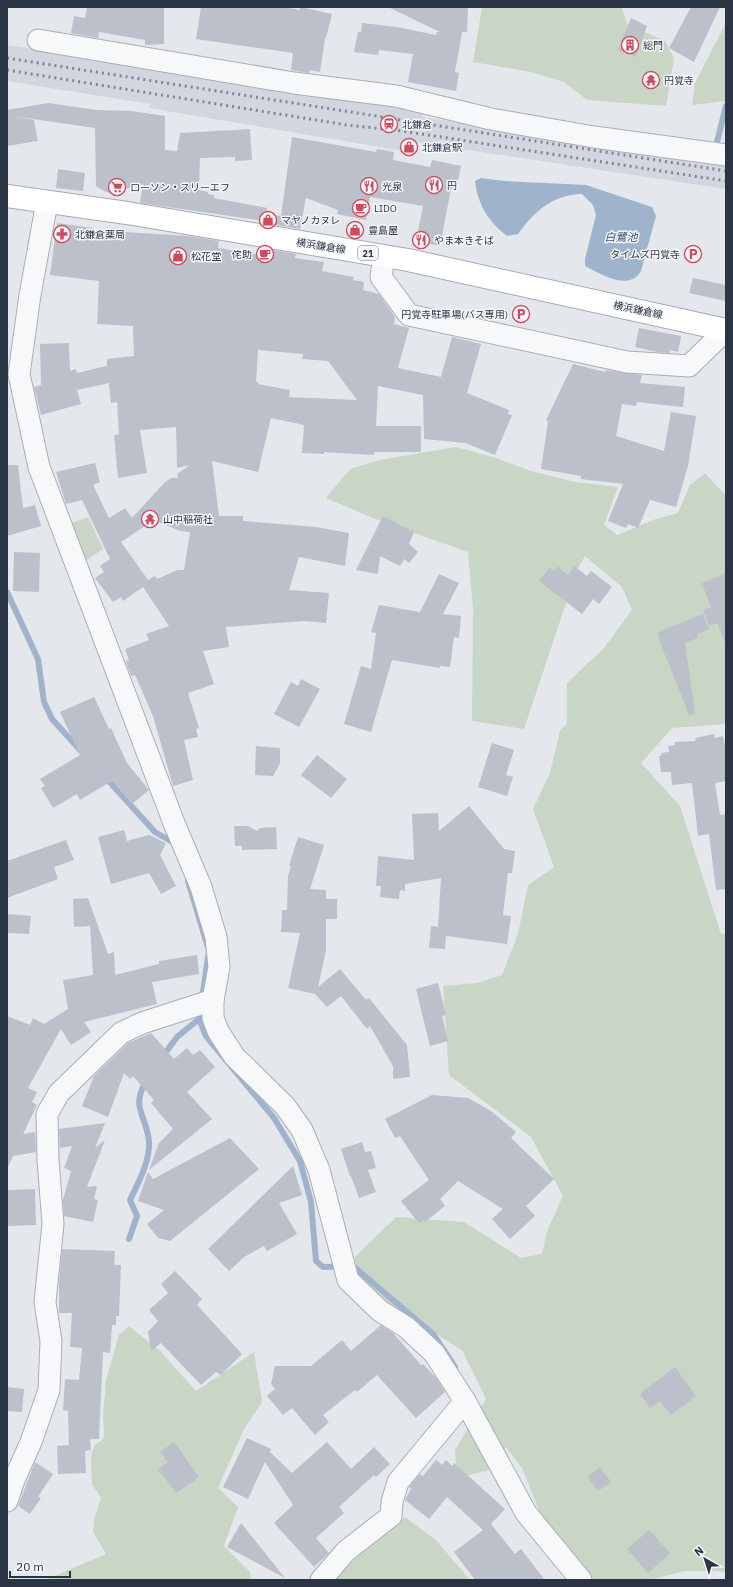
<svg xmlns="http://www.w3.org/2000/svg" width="733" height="1587" viewBox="0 0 733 1587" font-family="'IBM Plex Sans','Noto Sans JP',sans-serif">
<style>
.built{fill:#d2d6de}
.green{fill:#c9d6c5}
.water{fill:#9fb4cc}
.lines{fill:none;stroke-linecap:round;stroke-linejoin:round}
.stream{stroke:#9fb4cc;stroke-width:6}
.building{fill:#bbc0ca;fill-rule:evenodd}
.street-casing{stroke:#a9aeb7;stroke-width:23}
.primary-casing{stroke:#a3abb8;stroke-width:24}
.street{stroke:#f7f8fa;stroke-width:21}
.primary{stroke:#fff;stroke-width:22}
.rail{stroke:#7d8696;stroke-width:3;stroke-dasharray:2 4;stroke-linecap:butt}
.labels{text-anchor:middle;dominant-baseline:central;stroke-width:3;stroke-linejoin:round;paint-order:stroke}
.shield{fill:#f4f6f9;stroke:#676e7b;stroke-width:1}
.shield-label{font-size:9px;font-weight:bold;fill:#2b3445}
.poi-label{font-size:10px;fill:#2b3445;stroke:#f4f6f9;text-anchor:start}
.street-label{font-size:10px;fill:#2b3445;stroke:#f4f6f9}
.water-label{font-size:11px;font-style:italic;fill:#34527a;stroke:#f4f6f9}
</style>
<rect width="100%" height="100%" fill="#e4e7ec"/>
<!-- built -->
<path class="built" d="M7 45 423 110 422 117 726 164V189L416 142 415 153 149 108 150 104 7 81Z"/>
<!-- green -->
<g class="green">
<path d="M482 7H622L627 24 665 41 674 58 666 106 587 100 564 82 531 72 473 62Z"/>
<path d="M726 23V101L692 105 695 83Z"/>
<path d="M456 447 493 457 531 471 575 482 618 487 604 525 617 535 656 519 678 513 690 485 705 473 726 496V724L672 728 641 763 680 806 721 934H726V1573L719 1571H685L649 1580H592L582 1573 541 1515 522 1468 506 1447 487 1471 465 1476 456 1465 455 1450 486 1399 462 1350 369 1293 354 1258 396 1217 464 1222 521 1258 542 1254 547 1231 563 1196 531 1137 449 1075 443 986 477 983 502 975 518 934 528 885 554 867 533 809 550 773 560 731 567 723V683L604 648 632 610 622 587 585 556 577 570 524 729 472 721 473 609 468 552 375 519 326 498 350 469 380 460Z"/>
<path d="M88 517 103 549 85 561 69 524Z"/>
<path d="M129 1326 160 1351 196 1391 254 1352 262 1402 244 1429 218 1488 238 1507 224 1546 250 1572 251 1580H45L106 1554 93 1532 94 1519 101 1498 92 1484 91 1456 95 1445 104 1438 103 1414 106 1380 119 1335Z"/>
<path d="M405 1517 436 1540 470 1580H333L372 1543Z"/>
</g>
<!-- water -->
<path class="water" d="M481 178 504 181 586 185 652 207 656 216 641 271C629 292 601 274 585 266V259L596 215 593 205 582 194C552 195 535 211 518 234L507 236C488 221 478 205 475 181Z"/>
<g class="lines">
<!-- stream -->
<g class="stream">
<path d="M717 142 726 106"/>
<path d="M7 592 38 659 44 702 52 719 81 751"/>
<path d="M105 777 155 832 176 844"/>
<path d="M188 881 209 951 199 1019 206 1036 274 1118 300 1161 311 1202 316 1261 323 1267 353 1266 433 1334 455 1367"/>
<path d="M163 1056 177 1037 199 1019"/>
<path d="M129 1239 137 1216 130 1200C138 1183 150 1162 149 1142 147 1115 130 1109 146 1081"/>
</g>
</g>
<!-- building -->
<g class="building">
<path d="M87 7H164V44L145 45V40L99 32 98 38 71 33 74 16 85 18Z"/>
<path d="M201 7H283L300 10V7L332 14 326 38H325L320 72 310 70 309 73 291 70 293 53 196 39Z"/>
<path d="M388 7H468L467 32H462L455 72 459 73 456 91 408 82 413 54 379 50 378 55 354 52 358 32H361L362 23 397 27 436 35 437 32H440Z"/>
<path d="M691 7H720L694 62 669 48Z"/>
<path d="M631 18 647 26 636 57 618 50Z"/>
<path d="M48 103 97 110 132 111 165 116V150L177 151 180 133 250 129 252 160 235 161V157L200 158 199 190 208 192V194L214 195V198L267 208 265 221 140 203 143 184 111 193 106 192 96 186 95 128 12 116 34 120 38 141 7 146V110Z"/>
<path d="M292 137 376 152 377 149 394 152 393 160 430 167 432 160 461 166 456 190 451 189 440 246 416 241 423 206 370 197 366 220 337 214 338 210 306 198 300 229 265 223 266 214 281 216Z"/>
<path d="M58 169 85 173 83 191 56 188Z"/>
<path d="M57 223 93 228V230L189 236 219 241 218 248 260 255 261 248 296 254 295 258 324 262 322 271 354 277 353 280 364 282 363 290 379 294 395 317 394 324 409 328 398 368 441 377 452 337 481 344 467 393 509 410 508 414 512 415 495 455 466 443 424 439 423 395 378 386 376 426H421V452H374V455L324 452V454L302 453 304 425 271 418 258 472 212 461 219 516H243V521L316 527 349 533 345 566 299 557 289 590 329 593 326 623 304 621 226 627 229 647 203 651 214 684 188 693 199 728 196 729 198 737 184 740 193 780 173 786 153 716 135 675 131 676 126 661 129 660 125 649 149 640 146 634 169 626 143 587 123 601 121 597 113 602 95 578 104 572 100 566 110 559 82 500 66 504 56 472 95 463 100 482 93 485 109 518 125 508 132 518 165 482 171 478H178L177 474 190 465 177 468 176 427 140 430 147 473 118 478 114 435 119 434 117 402 111 403 109 383 77 390 81 404 41 415 34 387 41 385 40 344 69 343 70 371 76 369 77 373 107 366V359L134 356 133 326 97 324 99 281 50 275ZM258 350 303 354 302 359 328 361 357 400 289 397 290 390 258 384 259 382H256ZM154 520 180 531 190 532 184 570H178L157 579 155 576 148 580 121 542Z"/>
<path d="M693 278 726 285V301L689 293Z"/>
<path d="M639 328 681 336 678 352 670 350V353L657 352 635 347Z"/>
<path d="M573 364 605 372V370L642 375 640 383 685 387 683 407 637 402 636 406 622 404 616 436 664 451 671 412 696 416 688 466 676 507 650 500 638 528 628 524 626 528 608 521 623 484 581 479V476L541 469 548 421 546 420Z"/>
<path d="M7 465H18L23 508 35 505 41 526 7 536Z"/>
<path d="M383 516 414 532 409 544 418 552 409 563 404 559 400 566 380 556 378 574 356 570Z"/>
<path d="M14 552 40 553 39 592 13 591Z"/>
<path d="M557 566 568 575 574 566 587 576 591 571 612 587 599 604 593 599 582 614 539 581 550 567 554 571Z"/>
<path d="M726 573V642H725L717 623 709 626 703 610 711 607 702 583Z"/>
<path d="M439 574 459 583 443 614 461 616 459 638 454 637 450 667 440 666V668L392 660 371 732 344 724 361 666 371 669 376 633 371 632 379 605 420 612Z"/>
<path d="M703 614 709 629 697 634 698 638 685 643 695 713 689 715 660 642 658 632Z"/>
<path d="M301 679 320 689 299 727 274 714 291 682 298 686Z"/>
<path d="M94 697 109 729 111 728 127 763 149 790 132 804 112 781 80 800 77 794 53 808 41 788 45 786 40 779 80 755 60 712Z"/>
<path d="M714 734 715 738 723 736 726 749V781L715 783 720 815 726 814V889L716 890 709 834 698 836 692 783 672 785 671 772H661L659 756 662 755 661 753 669 752 668 746 675 745V742L696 741 695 738Z"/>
<path d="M492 743 514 750 506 775 513 777 507 796 478 787Z"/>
<path d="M256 746 280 748V763L273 776 255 775Z"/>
<path d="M317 755 347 779 331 798 301 775Z"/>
<path d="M469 806 504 849 515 851 512 873H508L503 915 511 916 507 944 446 936 445 949 429 948 431 926 438 927 441 878 405 884V891L400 890 399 899 380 897 381 886H376L378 856 414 860 412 814 438 813 439 831Z"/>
<path d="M234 826H248L257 831 260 828 276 827 277 849 242 850V846H235Z"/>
<path d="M124 830 127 841 149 835 166 843 160 855 176 886 161 894 149 873 111 884 98 837Z"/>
<path d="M298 837 324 845 310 889 326 890V899H337V919H326V950L318 987 340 969 366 1000 369 998 407 1045 410 1077 393 1079V1066L370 1026 367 1029 341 996 327 1007 315 994 288 988 300 933 281 932 282 910H287L288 876 291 866H289Z"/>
<path d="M66 840 74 860 54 867 58 879 7 898V861Z"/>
<path d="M88 898 108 954 114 952 115 975 159 964V961L197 955 199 974 152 982 157 1004 84 1022 91 1032 71 1045 61 1029 28 1088 37 1092 32 1102 37 1105 23 1134 35 1132 36 1152 13 1156 7 1169V1016L30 1025 33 1018 44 1024 68 1009 63 980 93 975 90 926 74 927 73 899Z"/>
<path d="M7 914 31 916 29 934 7 933Z"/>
<path d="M438 983 446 1015 442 1016 448 1041 430 1046 416 989Z"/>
<path d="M151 1033 174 1059 187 1048 193 1055 200 1050 215 1067 187 1092 212 1119 149 1170 159 1143 173 1129 151 1103 154 1100 133 1076 130 1079 124 1073 108 1117 82 1106 94 1076 128 1043Z"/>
<path d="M432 1095 468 1098 491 1111 516 1132 511 1138 554 1179 526 1206 535 1216 510 1239 492 1219 503 1209 458 1181 440 1199 445 1206 425 1222 423 1220 419 1223 401 1201 429 1180 400 1136 395 1138 385 1119Z"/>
<path d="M105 1123 95 1148 105 1140 87 1187 97 1186 94 1199 98 1200 93 1222 64 1216 63 1200 71 1171 64 1168 72 1146 60 1148 59 1129Z"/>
<path d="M230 1138 259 1169 170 1241 158 1238 147 1224 164 1210 138 1201 148 1172 153 1179Z"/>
<path d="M362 1142 365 1152 371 1151 376 1168 368 1170 376 1192 359 1198 351 1176H350L341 1149Z"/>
<path d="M293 1166 302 1195 279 1203 297 1234 267 1251 264 1246 244 1257 229 1271 208 1249Z"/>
<path d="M35 1189 36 1225 7 1226V1190Z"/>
<path d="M62 1249 115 1251 114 1265H121L119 1316H116V1325H112L110 1353 103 1352 99 1439H90L91 1450 85 1451 86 1473 58 1474 57 1446 69 1445 68 1411 63 1410 65 1379 79 1380 82 1348 70 1347 72 1313H59V1283Z"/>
<path d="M175 1271 202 1299 197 1305 242 1354 221 1375 216 1372 201 1385 161 1343 151 1351 148 1332 158 1321 149 1310 168 1293 161 1284Z"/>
<path d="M381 1325 393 1333 421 1365 423 1364 437 1379 445 1392 416 1418 377 1375 357 1392 355 1390 323 1415 329 1422 315 1435 292 1408 283 1415 267 1396 275 1389 271 1384 275 1366H311L342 1340 351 1351Z"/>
<path d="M675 1367 696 1396 671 1415 660 1401 650 1408 640 1394Z"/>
<path d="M7 1387 24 1389 22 1412 7 1411Z"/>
<path d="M247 1438 271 1449 270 1452 292 1473 327 1442 351 1469 374 1447 390 1464 376 1477 374 1475 339 1507 344 1513 316 1538 329 1553 314 1567 274 1523 293 1505 265 1462 248 1499 223 1487Z"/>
<path d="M174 1442 199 1477 176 1493 158 1469 168 1462 160 1452Z"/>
<path d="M436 1460 442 1465 446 1460 452 1466 454 1463 505 1509 491 1524 515 1554 521 1549 545 1580H475L454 1552 483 1530 447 1497 429 1519 405 1500 411 1489 409 1487 420 1474 423 1476Z"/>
<path d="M35 1462 53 1474 38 1497 41 1498 30 1514 18 1506Z"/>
<path d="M600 1467 611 1482 598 1491 588 1477Z"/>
<path d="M241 1523 285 1578 227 1547Z"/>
<path d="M649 1530 670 1553 648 1573 627 1549Z"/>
</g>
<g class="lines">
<!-- street casing -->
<g class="street-casing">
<g id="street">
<path d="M38 40 294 83 396 96 491 119 594 137 726 155"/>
<path d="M47 202 30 295 19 374 39 467 174 823 201 887 216 937 219 967 213 1000V1018L218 1031 234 1056 285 1106 302 1130 319 1170 348 1280 380 1311 406 1327 434 1353 465 1401 526 1513 581 1580"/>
<path d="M384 256 381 277 409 315 627 362 689 366 726 330"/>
<path d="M7 1501 14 1480 31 1442 49 1390 51 1341 45 1302 53 1224 48 1160 47 1114 59 1093 121 1033 142 1023 213 1000"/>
<path d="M321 1580 346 1551 391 1516 392 1502 398 1482 465 1401"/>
</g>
</g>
<!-- primary casing -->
<g class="primary-casing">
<path id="primary" d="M7 196 127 213 408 260 726 330"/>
</g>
<!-- street -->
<use href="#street" class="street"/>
<!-- primary -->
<use href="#primary" class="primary"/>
<!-- rail -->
<g class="rail">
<path d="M7 58 726 171"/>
<path d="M7 70 347 125 402 131 726 181"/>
</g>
</g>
<!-- icons -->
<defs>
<g id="building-ring" transform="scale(0.9)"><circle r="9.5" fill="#f4f6f9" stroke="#d1495b" stroke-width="1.5"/><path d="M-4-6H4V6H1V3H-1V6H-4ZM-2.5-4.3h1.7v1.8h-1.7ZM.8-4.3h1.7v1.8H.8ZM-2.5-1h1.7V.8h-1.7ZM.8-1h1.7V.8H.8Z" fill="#d1495b"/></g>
<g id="temple-ring" transform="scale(0.9)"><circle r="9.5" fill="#f4f6f9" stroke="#d1495b" stroke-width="1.5"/><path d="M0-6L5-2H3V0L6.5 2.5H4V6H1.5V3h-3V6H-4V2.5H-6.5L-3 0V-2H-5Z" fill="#d1495b"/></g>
<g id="station-ring" transform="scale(0.9)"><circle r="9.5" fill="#f4f6f9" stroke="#d1495b" stroke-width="1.5"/><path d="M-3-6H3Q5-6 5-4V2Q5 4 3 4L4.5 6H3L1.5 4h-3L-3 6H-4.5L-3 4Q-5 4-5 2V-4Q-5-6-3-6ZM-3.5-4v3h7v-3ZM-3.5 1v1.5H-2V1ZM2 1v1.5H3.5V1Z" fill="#d1495b"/></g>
<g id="shop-ring" transform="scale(0.9)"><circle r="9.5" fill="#f4f6f9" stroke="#d1495b" stroke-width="1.5"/><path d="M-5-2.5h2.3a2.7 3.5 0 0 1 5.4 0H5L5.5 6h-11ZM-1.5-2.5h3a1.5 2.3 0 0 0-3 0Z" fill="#d1495b"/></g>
<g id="restaurant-ring" transform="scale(0.9)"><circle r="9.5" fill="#f4f6f9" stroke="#d1495b" stroke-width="1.5"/><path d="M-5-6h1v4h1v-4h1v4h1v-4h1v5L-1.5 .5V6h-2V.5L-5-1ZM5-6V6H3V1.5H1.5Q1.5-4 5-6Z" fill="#d1495b"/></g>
<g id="supermarket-ring" transform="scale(0.9)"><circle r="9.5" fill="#f4f6f9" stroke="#d1495b" stroke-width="1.5"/><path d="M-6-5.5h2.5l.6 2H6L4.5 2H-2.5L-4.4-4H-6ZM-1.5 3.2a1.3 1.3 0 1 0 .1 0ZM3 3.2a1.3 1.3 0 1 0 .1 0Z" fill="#d1495b"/></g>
<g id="cafe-ring" transform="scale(0.9)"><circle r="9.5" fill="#f4f6f9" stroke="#d1495b" stroke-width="1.5"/><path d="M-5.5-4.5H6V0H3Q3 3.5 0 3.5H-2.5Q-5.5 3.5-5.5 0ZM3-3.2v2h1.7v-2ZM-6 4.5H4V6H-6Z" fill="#d1495b"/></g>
<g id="pharmacy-ring" transform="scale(0.9)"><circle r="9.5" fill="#f4f6f9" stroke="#d1495b" stroke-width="1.5"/><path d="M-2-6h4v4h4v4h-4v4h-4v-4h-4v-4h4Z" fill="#d1495b"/></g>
<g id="parking-ring" transform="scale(0.9)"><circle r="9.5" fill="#f4f6f9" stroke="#d1495b" stroke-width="1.5"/><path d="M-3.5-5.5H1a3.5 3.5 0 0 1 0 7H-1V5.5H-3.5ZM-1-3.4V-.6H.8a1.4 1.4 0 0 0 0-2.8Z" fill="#d1495b"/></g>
</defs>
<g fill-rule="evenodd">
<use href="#building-ring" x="630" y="45"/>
<use href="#temple-ring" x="651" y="80"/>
<use href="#station-ring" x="389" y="124"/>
<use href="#shop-ring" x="409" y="147"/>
<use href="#restaurant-ring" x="434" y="185"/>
<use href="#restaurant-ring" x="369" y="186"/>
<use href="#supermarket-ring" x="117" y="187"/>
<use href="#cafe-ring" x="361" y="208"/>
<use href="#shop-ring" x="268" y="220"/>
<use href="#shop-ring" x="355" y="230"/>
<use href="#pharmacy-ring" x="62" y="234"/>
<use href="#restaurant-ring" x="421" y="240"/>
<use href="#cafe-ring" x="265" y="254"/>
<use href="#parking-ring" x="693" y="254"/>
<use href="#shop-ring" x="178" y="256"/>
<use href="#parking-ring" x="521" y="314"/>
<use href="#temple-ring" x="150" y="519"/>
</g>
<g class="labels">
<!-- shield labels -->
<rect class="shield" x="358" y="246" width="20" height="14" rx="3"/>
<g class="shield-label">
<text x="368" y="253">21</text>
</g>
<!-- poi labels -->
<g class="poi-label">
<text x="643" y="45">総門</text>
<text x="664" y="80">円覚寺</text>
<text x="402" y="124">北鎌倉</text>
<text x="422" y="147">北鎌倉駅</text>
<text x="447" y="185">円</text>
<text x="382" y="186">光泉</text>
<text x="130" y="187">ローソン・スリーエフ</text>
<text x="374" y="208">LIDO</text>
<text x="281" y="220">マヤノカヌレ</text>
<text x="368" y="230">豊島屋</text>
<text x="75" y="234">北鎌倉薬局</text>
<text x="434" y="240">やま本きそば</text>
<text x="252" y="254" text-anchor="end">侘助</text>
<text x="680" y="254" text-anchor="end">タイムズ円覚寺</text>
<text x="191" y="256">松花堂</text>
<text x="508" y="314" text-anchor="end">円覚寺駐車場(バス専用)</text>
<text x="163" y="519">山中稲荷社</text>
</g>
<!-- street labels -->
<g class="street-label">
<text transform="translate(321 246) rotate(9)">横浜鎌倉線</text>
<text transform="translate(638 310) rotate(12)">横浜鎌倉線</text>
</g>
<!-- water labels -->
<g class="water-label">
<text x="621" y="237">白鷺池</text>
</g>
</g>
<!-- border -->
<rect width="733" height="1587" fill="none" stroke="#2b3445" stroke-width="16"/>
<!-- north arrow -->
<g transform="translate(705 1559) rotate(321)" stroke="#f4f6f9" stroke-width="3" paint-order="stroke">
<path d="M0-3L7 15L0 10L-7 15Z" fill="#2b3445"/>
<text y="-6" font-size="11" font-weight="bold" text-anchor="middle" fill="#2b3445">N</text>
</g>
<!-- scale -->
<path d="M10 1571v6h60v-6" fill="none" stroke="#2b3445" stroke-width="2"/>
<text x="16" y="1571" font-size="12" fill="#2b3445" stroke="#f4f6f9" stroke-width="3" paint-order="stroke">20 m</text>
</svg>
